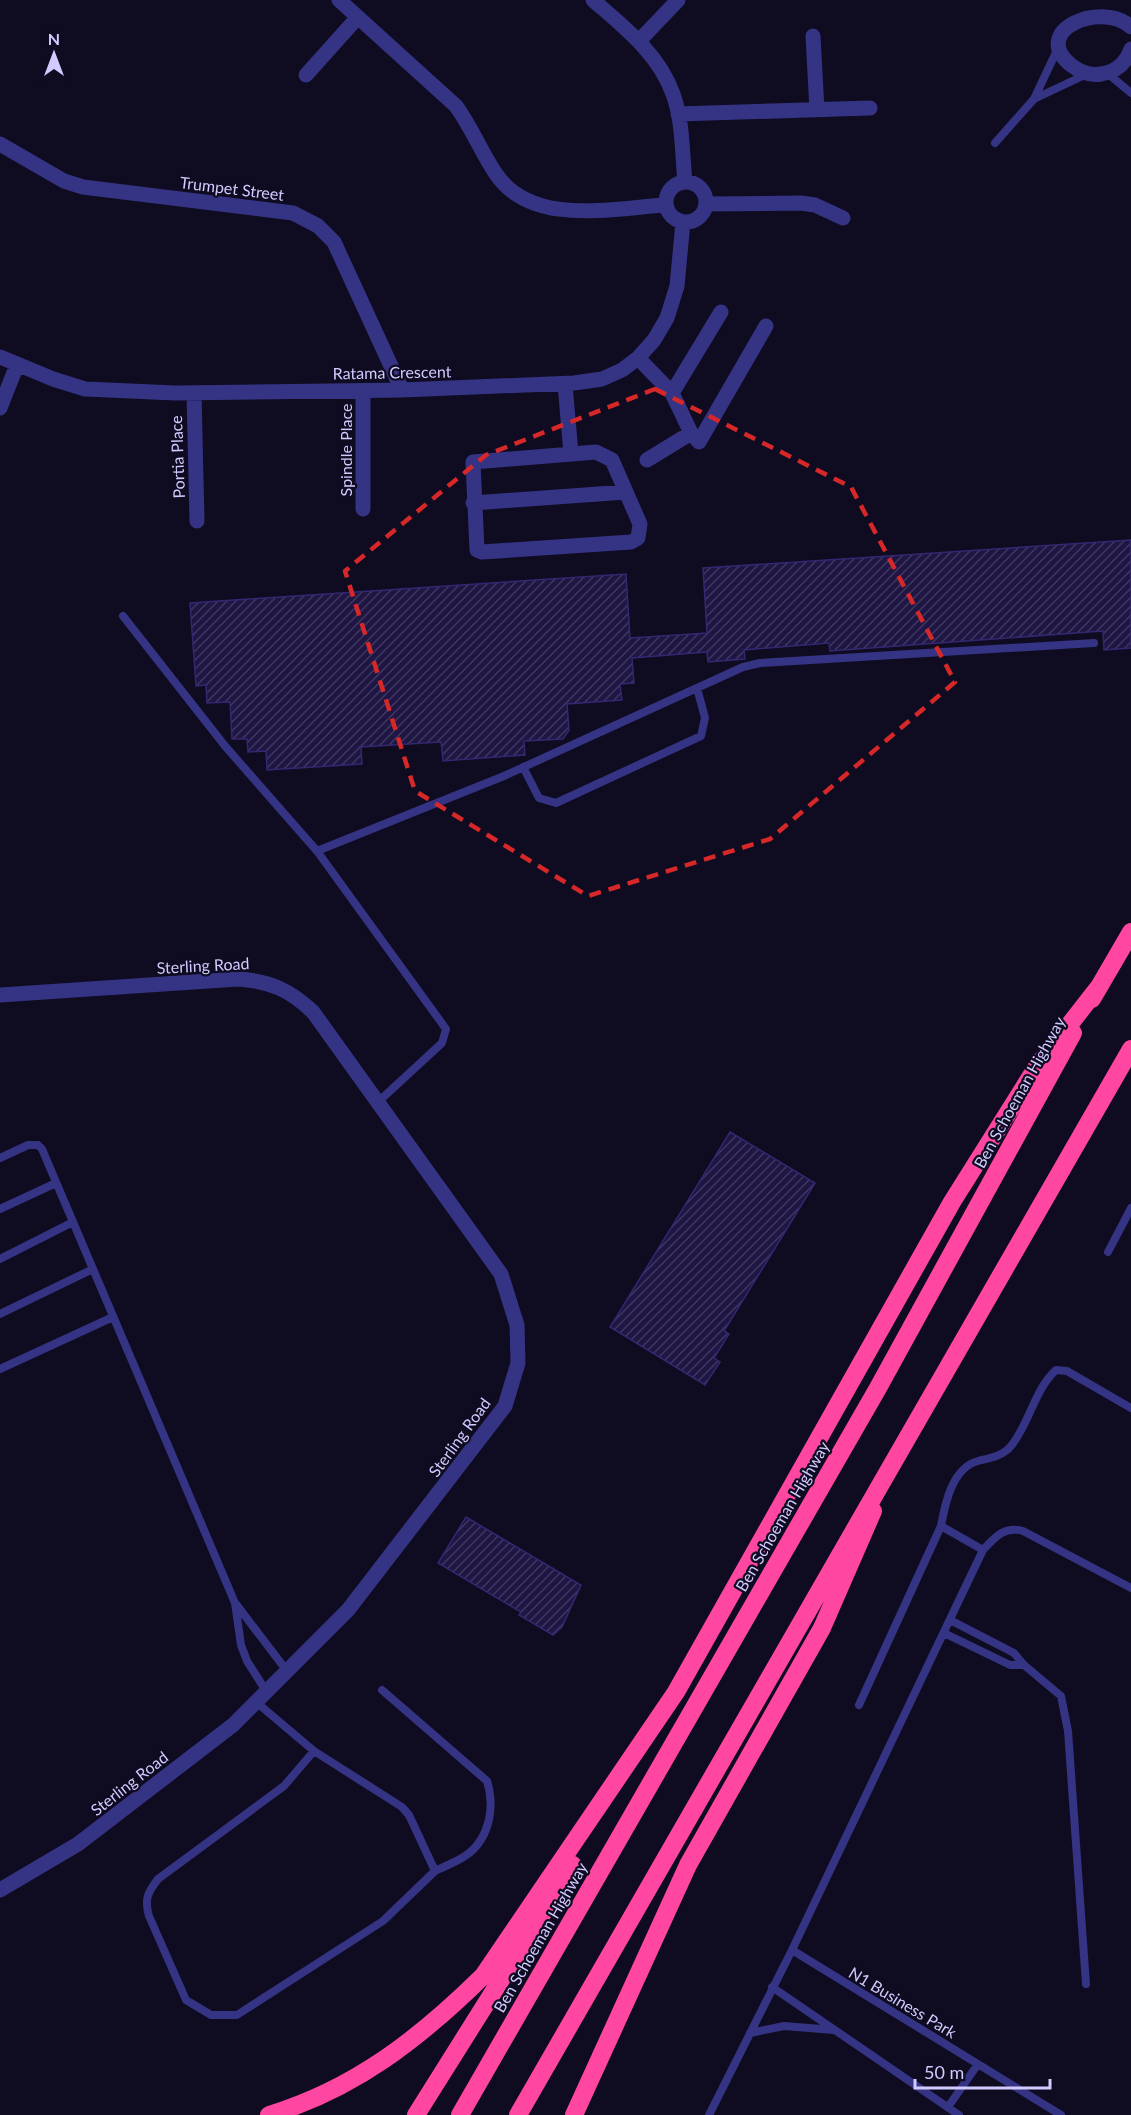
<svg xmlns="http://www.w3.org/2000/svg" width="1131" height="2115" viewBox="0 0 1131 2115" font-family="Lato,sans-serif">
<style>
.building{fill:url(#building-hatch);stroke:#342771;stroke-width:1.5}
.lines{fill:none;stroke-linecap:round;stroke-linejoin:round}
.lane{stroke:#353383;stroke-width:8}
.street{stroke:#353383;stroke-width:15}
.highway{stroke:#ff46a1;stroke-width:18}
.marked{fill:none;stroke:#d62828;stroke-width:4.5;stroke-dasharray:12 8;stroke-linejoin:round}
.labels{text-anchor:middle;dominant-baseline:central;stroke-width:4.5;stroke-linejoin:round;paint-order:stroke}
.street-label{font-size:16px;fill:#d1cbff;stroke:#0f0b21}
</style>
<defs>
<pattern id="building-hatch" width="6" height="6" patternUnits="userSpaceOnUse" patternTransform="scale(1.5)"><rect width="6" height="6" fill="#1f1643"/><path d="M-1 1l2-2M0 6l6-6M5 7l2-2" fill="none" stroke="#3e375f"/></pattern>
</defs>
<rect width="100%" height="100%" fill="#0f0b21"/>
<path class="building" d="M1131,540V648L1104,650L1103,631L830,651L829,643L744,650L745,659L708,662L707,652L632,658L634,683L620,684L622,700L567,704L569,730L563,739L524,741L525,755L443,761L441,742L361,747L362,764L267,770L266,751L248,752L247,739H232L230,702L207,703L206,685L196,686L190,603L626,574L630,638L707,633L703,568Z
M730,1132L815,1183L724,1331L729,1334L714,1358L720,1362L705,1385L610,1327Z
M466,1517L581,1585L562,1627L553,1635L519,1615L521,1612L438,1563Z"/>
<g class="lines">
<path class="lane" d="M1107,73L1131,93
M1034,99L1087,74
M995,143L1034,99L1058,48
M123,616L225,746L317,851
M523,767L539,798L556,803L701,736L705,718L697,688
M378,1102L442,1043L446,1029L317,851L504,776L743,667L760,663L1094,643
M0,1158L28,1145H38L42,1149L235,1603L241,1645L247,1661L266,1691
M0,1209L56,1183
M1108,1252L1131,1208
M0,1259L73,1222
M0,1314L93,1269
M0,1369L113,1317
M941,1526L983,1550
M236,1604L287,1671
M950,1620L1014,1653L1024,1665L1061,1696L1068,1731L1086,1984
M944,1633L1010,1665H1024
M382,1690L487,1781C495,1806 490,1837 468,1854C459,1861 445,1866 435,1871
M256,1702L314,1751L402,1807L409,1815L435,1871L383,1921L237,2015H211L186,2000L149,1916C144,1899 148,1892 158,1879L284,1786L314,1751
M859,1705L941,1526C945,1504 952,1468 978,1461C990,1458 1003,1456 1011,1446C1030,1423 1034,1390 1056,1370L1067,1371L1131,1408
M792,1950L1061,2115
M772,1987L959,2115
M750,2033L784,2026L834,2030
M948,2107L978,2064
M709,2115L792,1950L983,1550C995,1537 1004,1526 1023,1531L1131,1588"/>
<path class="street" d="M339,0L456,106C472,128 481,152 496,174C532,227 612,208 666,205
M593,0C624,27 659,54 673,94C683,121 682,153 685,182
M1131,27C1101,0 1029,31 1071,65C1080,72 1090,76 1101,74C1116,72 1126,63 1131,49
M813,36L817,110
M639,41L678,0
M306,75L358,17
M678,114L870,108
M0,144L64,181L83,187L293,213L318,226L334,242L402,390
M666 202a20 20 0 1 1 40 0a20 20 0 1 1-40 0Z
M706,204L801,203L815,205L843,218
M0,357L53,379L85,389L175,393L402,390L574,383L602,379L622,370L638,358L654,340L667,318L677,286L683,222
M638,358L672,393L691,433L699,442L766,326
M565,384L571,454
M363,391V509
M194,393L197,521
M672,393L721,312
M0,408L17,365
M596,452L612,460L640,524L638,538L631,542L482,552L477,550L473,462Z
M647,460L691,433
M473,503L626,492
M0,995L238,979C270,981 290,990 313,1012L501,1274L517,1325L518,1363L505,1406L348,1610L233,1725L78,1844L0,1890"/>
<path class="highway" d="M1092,999L1131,932
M269,2115C355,2089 420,2038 483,1976L676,1692L952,1202L1038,1065L1098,988
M416,2115L573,1865
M460,2115L878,1388L1073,1033
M518,2115L1131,1049
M574,2115L688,1865L822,1628L873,1511"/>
</g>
<path class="marked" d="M655,389L851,487L955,682L770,839L588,896L415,791L345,571L486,455Z"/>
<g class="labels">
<g class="street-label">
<text transform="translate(232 188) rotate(7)">Trumpet Street</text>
<text transform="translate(392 372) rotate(-1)">Ratama Crescent</text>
<text transform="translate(345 450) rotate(-90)">Spindle Place</text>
<text transform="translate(177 457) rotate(-92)">Portia Place</text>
<text transform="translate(203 965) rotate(-3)">Sterling Road</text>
<text transform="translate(1019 1092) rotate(-61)">Ben Schoeman Highway</text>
<text transform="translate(459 1437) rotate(-54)">Sterling Road</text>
<text transform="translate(782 1516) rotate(-60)">Ben Schoeman Highway</text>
<text transform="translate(129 1783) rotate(-38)">Sterling Road</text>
<text transform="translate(540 1937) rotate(-60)">Ben Schoeman Highway</text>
<text transform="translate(903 2002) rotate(31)">N1 Business Park</text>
</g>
</g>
<g transform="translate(54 54)" stroke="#0f0b21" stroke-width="4.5" paint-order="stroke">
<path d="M0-4.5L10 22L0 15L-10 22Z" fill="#d1cbff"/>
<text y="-9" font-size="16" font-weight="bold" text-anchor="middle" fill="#d1cbff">N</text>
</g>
<path d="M915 2079v9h135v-9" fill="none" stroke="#d1cbff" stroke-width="3"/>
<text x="924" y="2079" font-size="18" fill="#d1cbff" stroke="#0f0b21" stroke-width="4.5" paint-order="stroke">50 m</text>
</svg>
